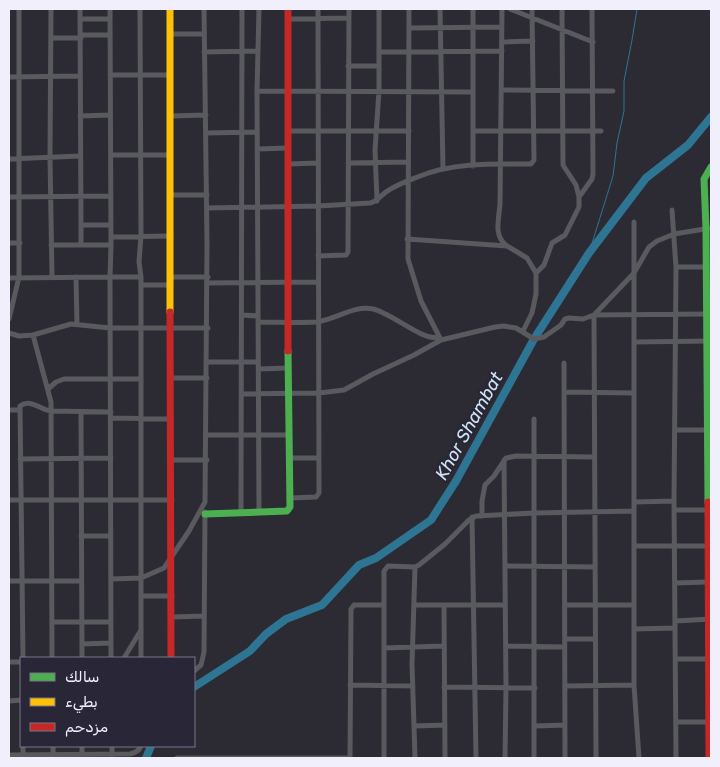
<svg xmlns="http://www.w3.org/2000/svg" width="720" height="767" viewBox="0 0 720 767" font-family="Rubik,Cairo,sans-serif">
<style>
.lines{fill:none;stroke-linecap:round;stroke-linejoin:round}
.stream{stroke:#2e7593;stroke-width:1}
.river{stroke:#2e7593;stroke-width:8}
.street{stroke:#585a5e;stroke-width:5}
.fast{stroke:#4caf50;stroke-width:7}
.slow{stroke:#ffc107;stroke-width:7}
.jam{stroke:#c62828;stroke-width:7}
.labels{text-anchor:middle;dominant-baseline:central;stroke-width:4.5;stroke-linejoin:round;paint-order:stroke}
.water-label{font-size:18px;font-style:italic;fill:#cee5f0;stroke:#292637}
</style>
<rect width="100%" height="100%" fill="#2c2a33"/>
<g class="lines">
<path class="stream" d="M589,253L613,176L617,143L624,111V81L632,40L637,9"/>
<path class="river" d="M194,687L250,651L266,634L286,619L322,605L359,565L376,558L431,520L456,481L534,339L589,253L646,178L688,145L711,117
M146,758L151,746"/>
<path class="street" d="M51,9L50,157L52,277
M80,9L81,225
M110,9L111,245
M259,9L257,91L259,511
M409,9L408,259L421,301L441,340
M440,9L443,169
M473,9V166
M502,9L500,204C499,219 493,236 507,246
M510,9L593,42
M80,19H110
M288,19L349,18
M409,28L502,27
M170,34H204
M81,35H110
M51,38H81
M502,42L533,41
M204,52L258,51
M379,52L502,51
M348,66H378
M110,75H170
M9,77L79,76
M502,90L613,91
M257,91L472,92
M80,116L110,115
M170,116L206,115
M288,131H409
M473,131H601
M206,133L257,132
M257,149L288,148
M111,155H170
M9,159L80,156
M348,163L408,162
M288,164L318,163
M170,195H207
M9,197L111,196
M579,197L592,179L593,174L592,9
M377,201L375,150L379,91V9
M207,208L318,206L370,203C379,201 381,194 389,190C398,184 410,180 420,176C455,162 495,164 531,164L534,160L532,9
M672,210L676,267L674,501L676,758
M634,222V685L639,758
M111,225H81V245H111L110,277H141L139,262L141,236L140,9
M111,237L171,236
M407,239L507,246L527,258L536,273V294L532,313L523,331
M9,243H20
M51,245H81
M318,256L346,255L348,252L349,9
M676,267H706
M536,273L544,265L552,243L565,235L579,207V197L576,185L563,165L562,9
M76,277L77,325
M171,277H208
M9,278L110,277L111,658
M207,283L318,282
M141,285H171
M242,315L258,316
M9,319L19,277V9
M258,322C277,322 297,323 316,322C335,320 353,305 373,309C392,313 423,342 439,337
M9,333L19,336L33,335L71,324L110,328H208
M33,335L51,402L52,658
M634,342L711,341
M207,362H258
M564,363L565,758
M258,369L288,368
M171,378H207
M48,389L56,382L64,379H141
M564,392L634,393
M242,394L319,393L344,390L373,374L414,355L441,340L495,327L504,326L516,328L534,339L544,337L561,325L565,319L569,318L583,319L594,315L634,273L649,247L657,241L674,234L711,228
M9,410H19
M81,412L82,658
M111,418L171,419
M675,430H708
M207,435H288
M289,458H319
M20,459L111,458
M172,460H207
M504,460L506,688L505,758
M290,498L316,497L319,493L318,9
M9,500H172
M634,502L674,501
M674,510H708
M241,512L242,9
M482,516V501L485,485L494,476L506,458L516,456L594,457
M472,517L476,758
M81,536H111
M634,546H711
M505,566L595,567
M415,567L412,664L415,758
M111,579L141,578L164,568L189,531L205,502L207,244L204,9
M9,581H81
M675,583L707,582
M141,596H172
M414,605H505
M444,605L445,758
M565,605H634
M172,617L204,616
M675,621L711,619
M52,622H111
M634,629L675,628
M565,639H595
M82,644L111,643
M506,646L565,647
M384,648L444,646
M23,658L20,406C31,398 40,410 51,411L111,412
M124,658L141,630
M141,658V277
M676,659H711
M9,662H21
M194,671L201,665L204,652L205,512
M350,685L413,686
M566,686L634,685
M444,687L535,688
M9,701L21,700
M676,722H709
M414,726L445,725
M535,726L565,725
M23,746V758
M53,746V758
M112,746V758
M9,755L130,754C136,753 139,751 141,746
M82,758V746
M177,758H350
M350,758L351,609L354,605H384
M384,758V571L388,566L415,567L419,565L445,544L469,520L476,516L535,513L634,511
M534,758V419
M596,758L594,315L706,314"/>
<path class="fast" d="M708,502L706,229L704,179L711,167
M205,514L287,511L290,507L288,351"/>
<path class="slow" d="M170,9V312"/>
<path class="jam" d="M288,9V351
M170,312L171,658
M708,502L709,758"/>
</g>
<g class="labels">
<g class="water-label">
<text transform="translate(469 426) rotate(-61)">Khor Shambat</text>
</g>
</g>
<rect width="720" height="767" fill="none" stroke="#f1effb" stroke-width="20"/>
<rect x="20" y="657" width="175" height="90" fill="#292637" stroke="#797685"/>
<rect x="30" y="673" width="25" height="8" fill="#4caf50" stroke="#797685"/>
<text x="65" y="682" font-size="15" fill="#f1effb">سالك</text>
<rect x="30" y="698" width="25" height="8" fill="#ffc107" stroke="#797685"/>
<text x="65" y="707" font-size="15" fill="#f1effb">بطيء</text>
<rect x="30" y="723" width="25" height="8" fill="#c62828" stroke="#797685"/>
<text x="65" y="732" font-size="15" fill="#f1effb">مزدحم</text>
</svg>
